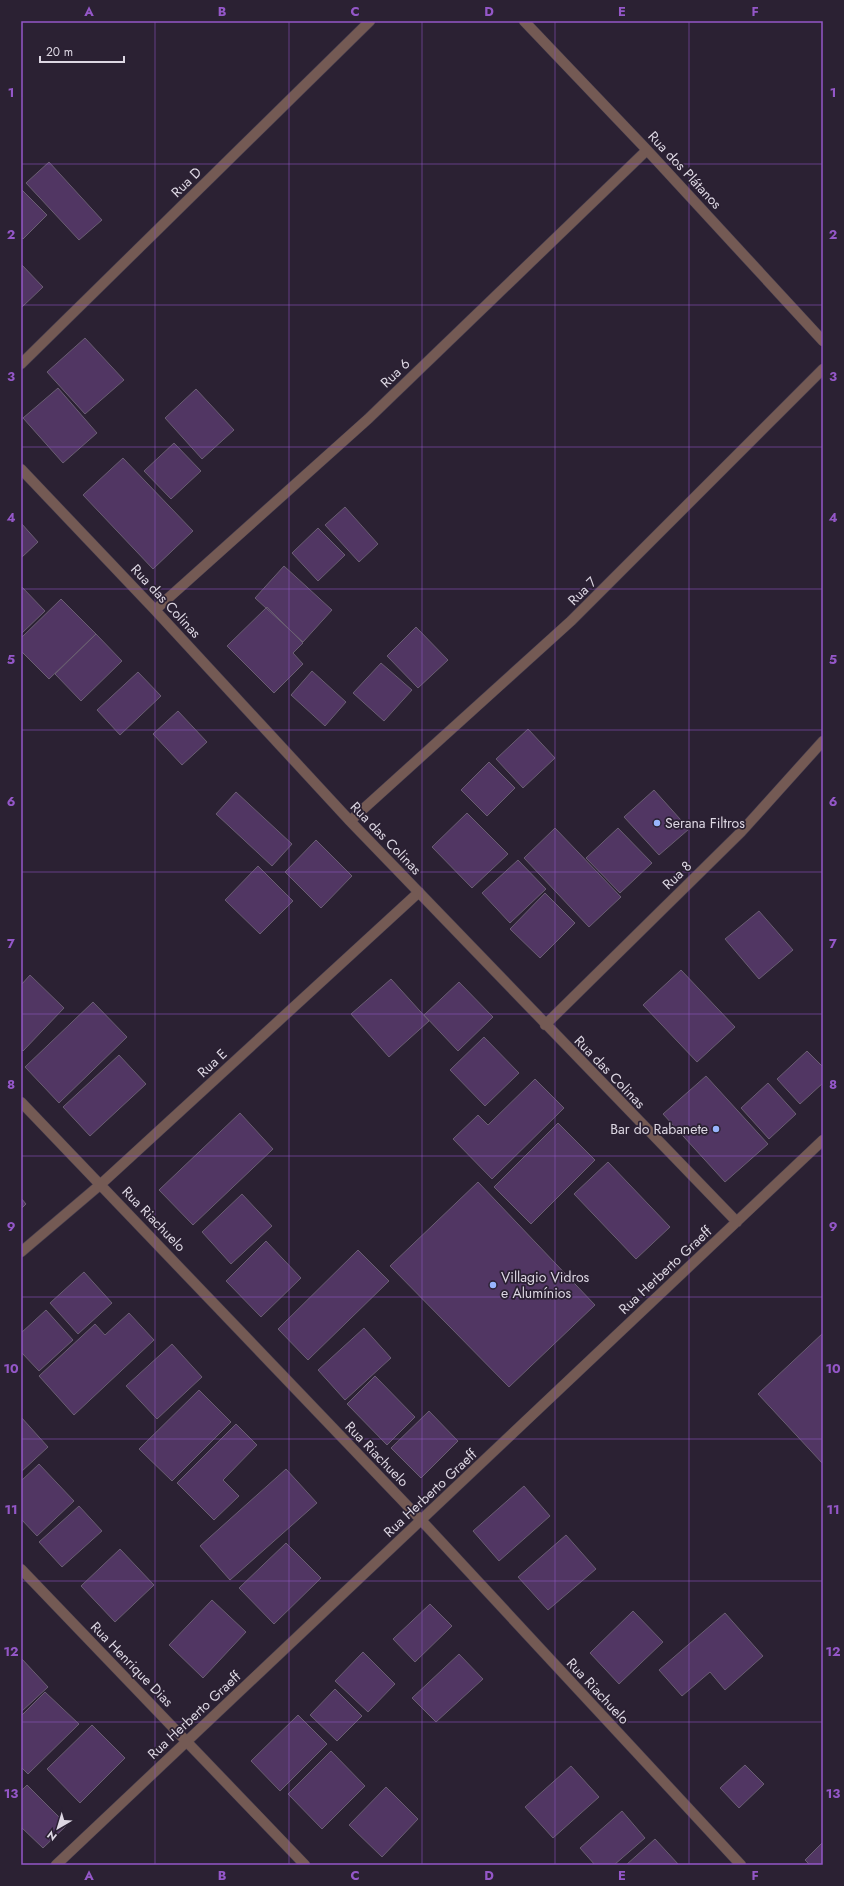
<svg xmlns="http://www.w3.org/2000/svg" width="844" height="1886" viewBox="0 0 844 1886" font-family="Jost,sans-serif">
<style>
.building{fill:#513663;stroke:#6a5e72}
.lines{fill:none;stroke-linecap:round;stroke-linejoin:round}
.minor-casing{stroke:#473e4f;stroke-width:11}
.minor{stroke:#745a54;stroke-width:10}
.grid{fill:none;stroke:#9457c8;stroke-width:1;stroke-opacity:0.55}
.poi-dot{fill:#98b5fd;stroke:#2b2133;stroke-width:1.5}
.labels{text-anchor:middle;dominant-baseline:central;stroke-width:3.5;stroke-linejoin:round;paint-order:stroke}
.street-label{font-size:14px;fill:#ddd7e3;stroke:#2b2133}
.poi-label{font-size:14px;fill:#ddd7e3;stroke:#2b2133;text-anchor:start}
.neatline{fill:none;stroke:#9457c8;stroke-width:1.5}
.grid-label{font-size:13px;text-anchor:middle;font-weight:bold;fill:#9457c8}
</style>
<rect width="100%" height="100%" fill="#2b2133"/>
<path class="building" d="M49,162L102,220L79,240L26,183Z
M21,189L47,215L23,239L21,237Z
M21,264L43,287L21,308Z
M85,338L124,380L85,414L47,372Z
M58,388L97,433L63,463L23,418Z
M196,389L234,430L202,459L165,418Z
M174,443L201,471L171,499L144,471Z
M123,458L193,531L153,569L83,495Z
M345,507L378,544L359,562L325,525Z
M21,523L38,542L21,558Z
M318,528L345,555L318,581L292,553Z
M284,566L332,610L303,642L255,598Z
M21,586L45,611L21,634Z
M61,599L96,634L49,679L21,651V638Z
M267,607L303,643L293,653L303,664L274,693L227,646Z
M416,627L448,660L418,688L387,656Z
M96,634L122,661L81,701L55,674Z
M381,663L412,690L384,721L353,693Z
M312,671L346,702L325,726L291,695Z
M138,672L161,696L120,735L97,710Z
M178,711L207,742L182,765L153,734Z
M528,729L555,758L523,788L496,759Z
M489,762L515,788L487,816L461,790Z
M654,790L689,829L659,855L624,817Z
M236,792L292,844L272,866L216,814Z
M467,813L508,854L472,888L432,847Z
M555,828L621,897L589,927L524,858Z
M618,828L652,863L620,893L586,858Z
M316,840L352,876L321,908L285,872Z
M518,860L546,889L510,923L482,893Z
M258,866L293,901L260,934L225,900Z
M545,893L575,923L540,958L510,929Z
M759,911L793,950L759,979L725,939Z
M681,970L735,1027L697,1062L643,1005Z
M30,975L64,1008L23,1051L21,1049V985Z
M391,979L429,1021L389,1057L351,1014Z
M459,982L493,1017L458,1051L424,1015Z
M93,1002L127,1037L59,1103L25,1067Z
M484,1037L519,1073L485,1106L450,1070Z
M807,1051L823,1067V1083L800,1104L777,1079Z
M119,1055L146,1084L90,1136L63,1107Z
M706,1076L768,1144L725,1182L663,1114Z
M535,1079L564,1108L492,1179L453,1139L478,1115L488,1125Z
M768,1083L796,1114L769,1139L741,1108Z
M240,1113L273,1149L193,1225L159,1190Z
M558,1123L595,1160L531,1224L494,1187Z
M608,1162L670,1227L636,1259L574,1194Z
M478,1182L595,1305L509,1387L390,1266Z
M242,1194L272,1226L231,1264L202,1232Z
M21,1198L26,1204L21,1209Z
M266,1241L301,1278L261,1317L226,1281Z
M358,1250L389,1281L308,1360L278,1329Z
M84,1272L112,1303L78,1334L50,1303Z
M46,1310L73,1340L39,1371L21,1352V1333Z
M129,1313L154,1340L74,1415L39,1376L95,1324L105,1335Z
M364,1328L391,1358L345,1400L318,1370Z
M823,1333V1464L758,1394Z
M172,1344L202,1377L157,1419L126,1386Z
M375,1376L415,1417L387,1445L347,1404Z
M199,1390L231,1422L172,1481L139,1449Z
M429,1411L458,1441L421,1478L391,1448Z
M21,1417L48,1447L21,1472Z
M236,1424L257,1445L223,1480L239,1496L214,1520L177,1483Z
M39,1464L74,1501L37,1536L21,1519V1481Z
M286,1469L317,1503L230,1580L200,1546Z
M524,1486L550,1516L499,1561L473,1531Z
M79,1506L102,1531L62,1567L39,1542Z
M566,1535L596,1569L548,1610L518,1577Z
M286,1543L321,1578L274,1624L239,1588Z
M120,1549L154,1585L115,1622L81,1586Z
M212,1600L246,1632L203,1678L169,1645Z
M430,1604L452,1626L415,1662L393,1639Z
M633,1611L663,1642L619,1684L590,1653Z
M725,1613L763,1656L725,1690L710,1672L682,1696L659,1670Z
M363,1652L395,1684L368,1712L335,1681Z
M459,1654L483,1679L436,1722L412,1698Z
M21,1658L48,1687L21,1712Z
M335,1689L362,1716L337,1741L310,1715Z
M45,1692L79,1724L28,1774L21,1767V1716Z
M298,1715L327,1744L280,1791L251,1761Z
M92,1725L125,1758L80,1803L47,1769Z
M331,1751L365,1786L322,1829L288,1794Z
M745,1765L764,1784L739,1808L720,1788Z
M571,1766L599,1797L553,1838L525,1807Z
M27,1785L67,1825L43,1848L21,1827V1791Z
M386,1787L418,1819L382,1857L349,1825Z
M622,1811L645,1838L614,1865H595L580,1848Z
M655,1839L679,1865H626Z
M823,1842V1865H810L805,1860Z"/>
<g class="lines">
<g class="minor-casing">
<path id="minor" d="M524,21L647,150L823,341
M21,364L370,21
M21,469L155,610L350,821L737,1222
M155,610L368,419L647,150
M350,821L571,621L823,369
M545,1025L741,832L823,741
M21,1102L421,1520L741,1865
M21,1252L101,1184L419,892
M21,1569L305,1865
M56,1865L823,1140"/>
</g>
<use href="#minor" class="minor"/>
</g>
<path class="grid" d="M155,21V1865M289,21V1865M422,21V1865M555,21V1865M689,21V1865M21,164H823M21,305H823M21,447H823M21,589H823M21,730H823M21,872H823M21,1014H823M21,1156H823M21,1297H823M21,1439H823M21,1581H823M21,1722H823"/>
<g class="poi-dot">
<circle cx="657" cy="823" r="4"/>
<circle cx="716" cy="1129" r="4"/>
<circle cx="493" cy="1285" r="4"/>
</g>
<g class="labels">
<g class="street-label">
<text transform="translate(685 170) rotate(47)">Rua dos Plátanos</text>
<text transform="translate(186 182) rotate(-45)">Rua D</text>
<text transform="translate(395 373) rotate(-44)">Rua 6</text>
<text transform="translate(582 591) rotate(-45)">Rua 7</text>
<text transform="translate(166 601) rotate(47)">Rua das Colinas</text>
<text transform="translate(386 838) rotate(46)">Rua das Colinas</text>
<text transform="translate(677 875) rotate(-44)">Rua 8</text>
<text transform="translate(212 1063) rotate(-43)">Rua E</text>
<text transform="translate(610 1072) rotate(46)">Rua das Colinas</text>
<text transform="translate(154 1219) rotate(46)">Rua Riachuelo</text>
<text transform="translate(665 1270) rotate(-43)">Rua Herberto Graeff</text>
<text transform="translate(377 1454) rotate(46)">Rua Riachuelo</text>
<text transform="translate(430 1493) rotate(-43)">Rua Herberto Graeff</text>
<text transform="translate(132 1664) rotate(46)">Rua Henrique Dias</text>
<text transform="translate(598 1691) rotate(47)">Rua Riachuelo</text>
<text transform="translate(194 1715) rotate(-43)">Rua Herberto Graeff</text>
</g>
<g class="poi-label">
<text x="665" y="823">Serana Filtros</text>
<text x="708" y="1129" text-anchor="end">Bar do Rabanete</text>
<text x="501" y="1277">Villagio Vidros<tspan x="501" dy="16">e Alumínios</tspan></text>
</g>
</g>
<rect width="844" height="1886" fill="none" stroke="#2b2133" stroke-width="44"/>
<g transform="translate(58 1828) rotate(218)" stroke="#2b2133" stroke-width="3" paint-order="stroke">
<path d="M0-3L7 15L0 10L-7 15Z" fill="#ddd7e3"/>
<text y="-6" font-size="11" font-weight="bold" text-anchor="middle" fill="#ddd7e3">N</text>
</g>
<path d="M40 56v6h84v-6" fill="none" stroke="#ddd7e3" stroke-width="2"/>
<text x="46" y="56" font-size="12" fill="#ddd7e3" stroke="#2b2133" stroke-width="3" paint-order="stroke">20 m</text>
<rect x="22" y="22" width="800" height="1842" class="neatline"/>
<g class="grid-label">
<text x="89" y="16">A</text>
<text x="222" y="16">B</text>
<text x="355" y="16">C</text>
<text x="489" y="16">D</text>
<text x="622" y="16">E</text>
<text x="755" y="16">F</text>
<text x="11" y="97">1</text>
<text x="833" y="97">1</text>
<text x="11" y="239">2</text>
<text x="833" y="239">2</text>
<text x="11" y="381">3</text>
<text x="833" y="381">3</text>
<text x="11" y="522">4</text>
<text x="833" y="522">4</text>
<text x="11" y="664">5</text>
<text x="833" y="664">5</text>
<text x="11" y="806">6</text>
<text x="833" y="806">6</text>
<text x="11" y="948">7</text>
<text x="833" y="948">7</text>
<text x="11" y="1089">8</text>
<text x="833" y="1089">8</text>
<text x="11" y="1231">9</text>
<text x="833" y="1231">9</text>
<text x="11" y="1373">10</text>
<text x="833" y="1373">10</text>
<text x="11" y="1514">11</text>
<text x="833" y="1514">11</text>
<text x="11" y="1656">12</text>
<text x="833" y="1656">12</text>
<text x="11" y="1798">13</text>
<text x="833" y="1798">13</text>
<text x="89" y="1880">A</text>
<text x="222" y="1880">B</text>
<text x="355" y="1880">C</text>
<text x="489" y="1880">D</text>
<text x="622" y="1880">E</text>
<text x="755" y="1880">F</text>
</g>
</svg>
